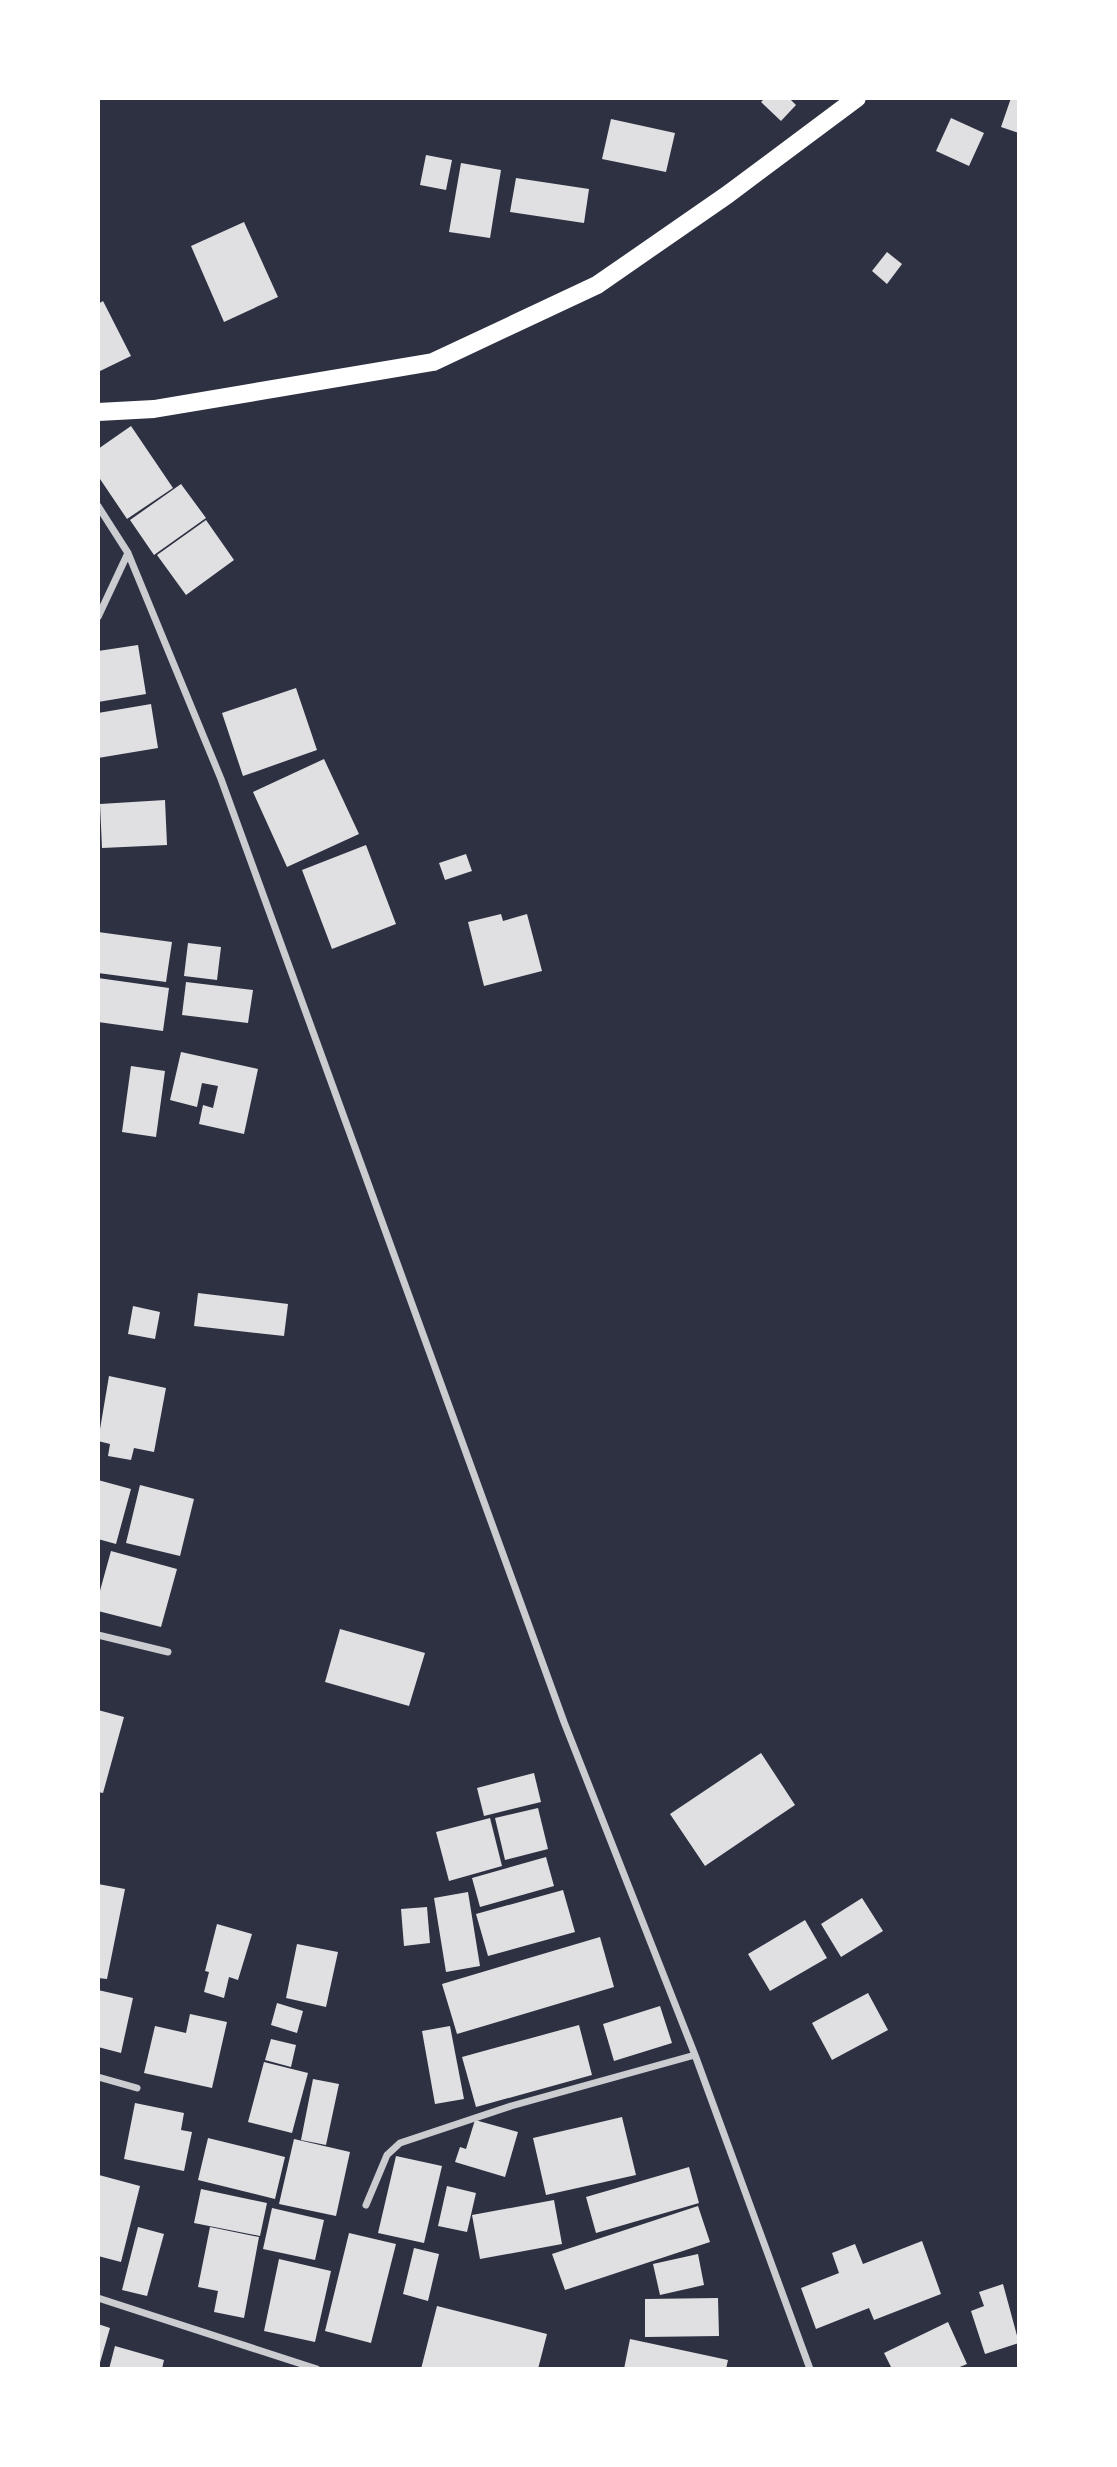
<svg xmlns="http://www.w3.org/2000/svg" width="1117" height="2467" viewBox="0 0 1117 2467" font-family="Lora,serif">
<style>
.building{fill:#e0e0e3}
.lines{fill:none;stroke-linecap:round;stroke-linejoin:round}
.minor{stroke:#caccd0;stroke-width:7}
.primary{stroke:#fff;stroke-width:18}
</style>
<rect width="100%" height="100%" fill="#2d3142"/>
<path class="building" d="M765,98H789L796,105L781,121L761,102Z
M1011,98H1019V133L1001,127Z
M951,118L984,133L969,166L936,151Z
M611,119L675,133L666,172L602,159Z
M426,155L452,160L446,190L420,185Z
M461,163L501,170L490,238L449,232Z
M516,178L589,189L584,223L510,212Z
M244,222L278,297L224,322L191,246Z
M887,252L902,264L887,284L872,271Z
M103,301L131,356L98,372V304Z
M131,426L173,488L127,519L98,476V449Z
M181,484L206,518L154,555L130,520Z
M206,520L234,560L186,595L157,555Z
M138,645L146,694L98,702V651Z
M296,688L317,750L243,776L222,713Z
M151,704L158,748L98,758V713Z
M324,759L359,834L287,867L253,792Z
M165,800L167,845L102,848L100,804Z
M366,845L396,924L332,949L302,870Z
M466,854L472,871L445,880L439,863Z
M501,914L503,921L527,914L542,971L484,986L468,922Z
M98,932L172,942L166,982L98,973Z
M188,943L221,947L217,980L184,976Z
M98,978L169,988L163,1031L98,1022Z
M186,982L253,990L248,1023L182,1015Z
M181,1052L258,1069L244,1134L199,1124L203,1105L213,1108L218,1086L202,1083L197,1107L170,1100Z
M131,1066L165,1071L156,1137L122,1132Z
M198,1293L288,1304L284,1336L194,1326Z
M133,1306L160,1312L155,1339L128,1334Z
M109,1376L166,1388L154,1452L134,1448L131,1460L108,1456L110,1444L98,1441Z
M98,1480L131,1489L116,1544L98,1539Z
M140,1485L194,1499L180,1556L126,1543Z
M111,1551L177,1569L161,1627L98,1611V1598Z
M340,1629L425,1653L409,1706L325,1682Z
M98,1710L124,1717L103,1793L98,1792Z
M761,1753L795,1805L705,1866L670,1814Z
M534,1773L541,1802L484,1816L477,1788Z
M538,1808L548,1849L505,1860L495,1818Z
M490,1818L502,1866L449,1881L436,1832Z
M546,1857L554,1886L480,1907L472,1878Z
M98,1884L125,1889L107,1979L98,1978Z
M563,1890L575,1932L488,1956L476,1914Z
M468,1892L480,1966L446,1972L434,1898Z
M862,1898L883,1931L841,1957L821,1924Z
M427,1907L430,1943L404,1946L401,1909Z
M805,1920L827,1958L770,1991L748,1954Z
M217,1924L252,1934L238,1980L229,1977L224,1998L204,1992L209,1972L205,1971Z
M600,1937L614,1987L457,2034L442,1984Z
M297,1944L338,1952L326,2007L286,1998Z
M98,1990L133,1998L121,2053L98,2047Z
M868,1993L888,2030L832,2060L812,2023Z
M277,2003L303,2011L297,2033L271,2025Z
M660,2006L672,2043L614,2061L603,2024Z
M190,2014L227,2022L212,2088L144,2073L155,2026L186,2033Z
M579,2025L592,2075L476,2107L462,2057Z
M450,2026L464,2099L435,2104L422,2031Z
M271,2039L296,2045L291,2067L265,2060Z
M264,2062L308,2073L292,2133L248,2122Z
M313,2079L339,2084L326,2145L301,2140Z
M135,2103L184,2113L181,2130L192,2132L184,2171L124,2159Z
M622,2117L636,2175L546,2195L533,2138Z
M475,2120L518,2132L505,2177L455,2162L460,2147L466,2149Z
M208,2138L285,2157L275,2199L198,2180Z
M294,2139L350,2152L336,2216L279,2204Z
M396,2156L442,2166L424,2243L378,2233Z
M689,2167L699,2203L596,2233L586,2197Z
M99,2175L140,2186L121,2262L98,2256Z
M447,2186L476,2193L467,2232L438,2226Z
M201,2189L267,2203L260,2236L194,2223Z
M554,2200L562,2244L480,2259L472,2215Z
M698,2206L710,2242L565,2290L552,2254Z
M272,2208L324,2220L315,2260L263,2249Z
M138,2227L164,2234L147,2296L122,2290Z
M210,2227L259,2237L244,2318L214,2312L218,2291L198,2287Z
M349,2233L396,2244L371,2343L325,2331Z
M922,2241L941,2294L874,2320L869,2308L816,2329L801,2288L839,2273L832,2253L855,2244L863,2264Z
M414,2248L439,2254L428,2301L403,2294Z
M698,2254L704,2285L660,2295L653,2264Z
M279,2259L331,2271L315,2342L264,2331Z
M1003,2284L1019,2343L985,2354L971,2311L984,2306L979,2292Z
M718,2298L719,2336L645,2337V2299Z
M437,2306L547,2334L538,2369H421Z
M948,2322L967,2364L955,2369H892L884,2353Z
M98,2324L110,2328L99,2366H98Z
M630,2339L728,2360L726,2369H624Z
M115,2346L164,2360L162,2369H109Z"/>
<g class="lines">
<path class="minor" d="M98,506L128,553L221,779L564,1722L695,2055L810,2369
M98,617L128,553
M98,1635L168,1652
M98,2077L137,2088
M366,2205L387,2155L400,2143L511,2106L695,2055
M98,2298L317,2369"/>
<path class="primary" d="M98,412L154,409L433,362L597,285L727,195L857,98"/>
</g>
<rect width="1117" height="2467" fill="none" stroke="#ffffff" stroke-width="200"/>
</svg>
